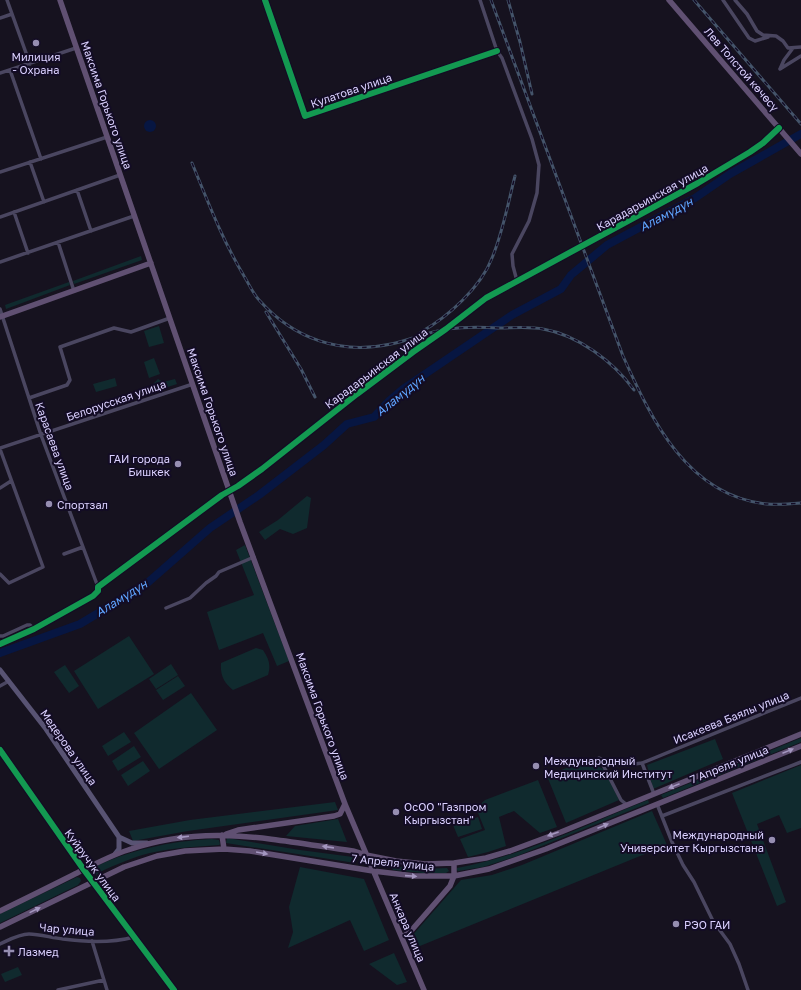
<svg xmlns="http://www.w3.org/2000/svg" width="801" height="990" viewBox="0 0 801 990" font-family="'Golos Text',sans-serif">
<style>
.green{fill:#102a2e}
.water{fill:#071642}
.lines{fill:none;stroke-linecap:round;stroke-linejoin:round}
.river{stroke:#071642;stroke-width:8}
.minor{stroke:#4a4660;stroke-width:3.5}
.tertiary{stroke:#4a4660;stroke-width:4.5}
.secondary{stroke:#585373;stroke-width:5}
.primary{stroke:#605072;stroke-width:5.5}
.rail-casing{stroke:#44546a;stroke-width:3}
.rail{stroke:#130c25;stroke-width:1.5;stroke-dasharray:4.5;stroke-linecap:butt}
.cycleway-casing{stroke:#130c25;stroke-width:8}
.cycleway{stroke:#139951;stroke-width:6}
.oneway{fill:#a497c0}
.poi-dot{fill:#968eb1;stroke:#130c25;stroke-width:1.5}
.labels{text-anchor:middle;dominant-baseline:central;stroke-width:4;stroke-linejoin:round;paint-order:stroke}
.poi-label{font-size:11px;fill:#dbd1ff;stroke:#130c25;text-anchor:start}
.street-label{font-size:11px;fill:#dbd1ff;stroke:#130c25}
.water-label{font-size:12px;font-style:italic;fill:#5fa4ff;stroke:#130c25}
</style>
<rect width="100%" height="100%" fill="#16121f"/>
<path class="green" d="M141,256L142,260L74,284L73,281Z
M69,282L70,285L6,309L5,305Z
M159,326L164,343L149,347L144,331Z
M154,358L160,374L149,378L144,362Z
M115,378L117,386L96,392L93,384Z
M158,379L163,382L175,379L177,384L152,392L151,386Z
M307,496L311,498L307,528L293,534L280,529L265,540L259,532L278,520Z
M245,545L289,661L277,666L263,633L219,650L207,612L254,595L236,550Z
M129,636L154,674L98,709L74,671Z
M256,648L263,650C269,659 271,665 268,675L233,690C224,683 220,675 221,663Z
M171,664L178,675L156,689L149,679Z
M65,665L79,686L69,693L54,672Z
M178,676L185,686L163,700L156,690Z
M191,693L217,730L159,769L134,733Z
M124,732L131,742L108,756L102,746Z
M801,738V742L663,798L661,795Z
M715,739L723,759L653,789L647,765Z
M134,746L141,757L118,771L112,761Z
M143,761L150,771L128,786L121,775Z
M583,761L604,769L619,800L566,823L547,776Z
M801,765V828L787,833L779,815L757,824L786,902L777,906L732,793Z
M538,780L557,827L540,833L514,811L499,817L506,846L488,852L468,857L460,839L485,830L476,808L485,800Z
M648,800L649,803L517,856L483,867L458,871L457,870V868C523,856 585,825 648,800Z
M335,802L338,810L188,831L133,841L129,831L190,820Z
M652,811L667,845L415,948L411,937L461,880L492,875L522,865Z
M478,817L482,829L458,837L453,825Z
M338,819L347,842L286,836L295,826Z
M227,838L300,850L353,857L355,859V863L226,843Z
M212,839L219,840L220,844L219,845C192,847 165,848 139,856C127,860 115,865 104,870C100,872 97,875 93,876L90,872L91,869C128,850 171,841 212,839Z
M394,866L420,869L447,868L449,871L446,873H422L393,870L392,868Z
M300,867L364,879L389,940L364,951L350,920L288,948L293,932L289,907Z
M77,877L80,878L81,881L78,885L0,923V914Z
M394,953L407,982L397,985L369,964Z
M18,967L22,975L5,982L1,974Z"/>
<path class="water" d="M144 126a6 6 0 1 1 12 0a6 6 0 1 1-12 0Z"/>
<g class="lines">
<path class="river" d="M0,653L80,624L145,585L210,528L259,495L324,445L347,424L374,417L389,401L403,389L512,315L561,289L571,275L607,245L695,198L730,174L801,134"/>
<path class="minor" d="M7,0L30,64
M265,0L305,116L497,51
M480,0L497,51L502,58L532,139L539,165L537,193L529,221L512,254L513,266L517,281
M723,0L749,38L755,41L768,37
M735,0L747,14L757,31L763,35L776,36L783,41L788,48L801,47
M0,18L12,14
M780,69L784,60L793,48
M780,69L801,56
M10,70L41,159
M0,73L76,48
M30,162L44,202
M0,172L107,137
M77,190L91,231
M14,212L28,253
M0,217L120,175
M58,242L74,291
M0,262L134,216
M0,309L41,435L98,587
M29,398L67,385L70,380L60,347L114,328L131,332L170,318
M0,448L193,384
M0,449L43,567L9,583L0,574
M0,488L11,481
M64,554L83,547
M166,608L190,598L206,583L216,576L219,572L254,557
M0,636H3L27,625H30L34,629
M0,686L9,681
M599,758C612,767 627,765 642,763L801,698
M600,759L621,800L627,805
M642,763L654,794
M657,804L672,842L683,865L694,882L713,921L730,944L739,964L748,990
M662,816L801,762
M92,941L107,990
M0,944C9,940 19,934 29,934C40,934 52,938 63,939C85,942 112,943 134,937
M58,990L104,980"/>
<path class="tertiary" d="M0,644L34,629L93,596L98,591V587L222,495L238,486L262,469L357,394L413,352L446,329L486,298L698,183L750,152L763,143L779,128
M0,750L84,870L174,990"/>
<path class="secondary" d="M0,670L46,729L119,837L132,843H147
M115,854L119,849V837"/>
<path class="primary" d="M60,0L240,522L345,804L424,990
M669,0L801,154
M0,317L151,263
M226,834L238,830L334,816L340,814L345,804
M222,835L224,849
M0,911C25,899 49,887 73,875C91,866 109,856 128,850C206,823 274,840 353,851L366,855L396,861L425,864L454,863L486,858L510,851L561,832L801,734
M0,927L124,867L157,856L185,851L224,849L250,851L373,871L415,876H454L489,869L546,849L801,746
M402,937L410,932L450,886L454,876V863"/>
<g class="rail-casing">
<path id="rail" d="M491,0L623,356C652,421 688,496 767,504C778,505 790,504 801,503
M508,0L520,42L532,94
M694,0L801,124
M192,163C208,202 222,239 244,276C249,284 253,294 260,301C294,339 341,355 391,344C410,340 427,332 447,329C464,327 481,327 498,328C512,328 529,326 543,329C578,335 614,362 634,390
M266,312L301,369L315,397
M421,332C448,317 481,287 492,258C503,232 508,203 515,176"/>
</g>
<use href="#rail" class="rail"/>
<g class="cycleway-casing">
<path id="cycleway" d="M265,0L305,116L497,51
M0,644L34,629L93,596L98,591V587L222,495L238,486L262,469L357,394L413,352L446,329L486,298L698,183L750,152L763,143L779,128
M0,750L84,870L174,990"/>
</g>
<use href="#cycleway" class="cycleway"/>
</g>
<defs><path id="oneway-solid" d="M-6-.8H1V-3.2L6.5 0L1 3.2V.8H-6Z"/></defs>
<g class="oneway">
<use href="#oneway-solid" transform="translate(788 751) rotate(-22)"/>
<use href="#oneway-solid" transform="translate(674 786) rotate(158)"/>
<use href="#oneway-solid" transform="translate(603 826) rotate(-22)"/>
<use href="#oneway-solid" transform="translate(553 834) rotate(160)"/>
<use href="#oneway-solid" transform="translate(183 837) rotate(173)"/>
<use href="#oneway-solid" transform="translate(328 847) rotate(-172)"/>
<use href="#oneway-solid" transform="translate(262 853) rotate(10)"/>
<use href="#oneway-solid" transform="translate(411 876) rotate(4)"/>
<use href="#oneway-solid" transform="translate(35 910) rotate(-26)"/>
</g>
<g class="poi-dot">
<circle cx="36" cy="43" r="4"/>
<circle cx="178" cy="464" r="4"/>
<circle cx="49" cy="504" r="4"/>
<circle cx="536" cy="766" r="4"/>
<circle cx="396" cy="812" r="4"/>
<circle cx="772" cy="840" r="4"/>
<circle cx="676" cy="924" r="4"/>
<path d="M7 945h4v4h4v4h-4v4h-4v-4h-4v-4h4z"/>
</g>
<g class="labels">
<g class="poi-label">
<text x="36" y="56" text-anchor="middle">Милиция<tspan x="36" dy="13">- Охрана</tspan></text>
<text x="170" y="458" text-anchor="end">ГАИ города<tspan x="170" dy="13">Бишкек</tspan></text>
<text x="57" y="504">Спортзал</text>
<text x="544" y="760">Международный<tspan x="544" dy="13">Медицинский Институт</tspan></text>
<text x="404" y="806">ОсОО "Газпром<tspan x="404" dy="13">Кыргызстан"</tspan></text>
<text x="764" y="834" text-anchor="end">Международный<tspan x="764" dy="13">Университет Кыргызстана</tspan></text>
<text x="684" y="924">РЭО ГАИ</text>
<text x="18" y="951">Лазмед</text>
</g>
<g class="street-label">
<text transform="translate(742 69) rotate(49)">Лев Толстой көчөсү</text>
<text transform="translate(351 90) rotate(-19)">Кулатова улица</text>
<text transform="translate(107 105) rotate(71)">Максима Горького улица</text>
<text transform="translate(652 197) rotate(-29)">Карадарьинская улица</text>
<text transform="translate(376 368) rotate(-37)">Карадарьинская улица</text>
<text transform="translate(116 400) rotate(-19)">Белорусская улица</text>
<text transform="translate(213 412) rotate(71)">Максима Горького улица</text>
<text transform="translate(55 446) rotate(70)">Карасаева улица</text>
<text transform="translate(323 716) rotate(70)">Максима Горького улица</text>
<text transform="translate(731 717) rotate(-22)">Исакеева Баялы улица</text>
<text transform="translate(69 747) rotate(55)">Медерова улица</text>
<text transform="translate(729 764) rotate(-22)">7 Апреля улица</text>
<text transform="translate(393 862) rotate(6)">7 Апреля улица</text>
<text transform="translate(93 865) rotate(54)">Куйручук улица</text>
<text transform="translate(408 927) rotate(67)">Анкара улица</text>
<text transform="translate(67 929) rotate(5)">Чар улица</text>
</g>
<g class="water-label">
<text transform="translate(666 214) rotate(-28)">Аламүдүн</text>
<text transform="translate(400 395) rotate(-39)">Аламүдүн</text>
<text transform="translate(121 598) rotate(-32)">Аламүдүн</text>
</g>
</g>
</svg>
